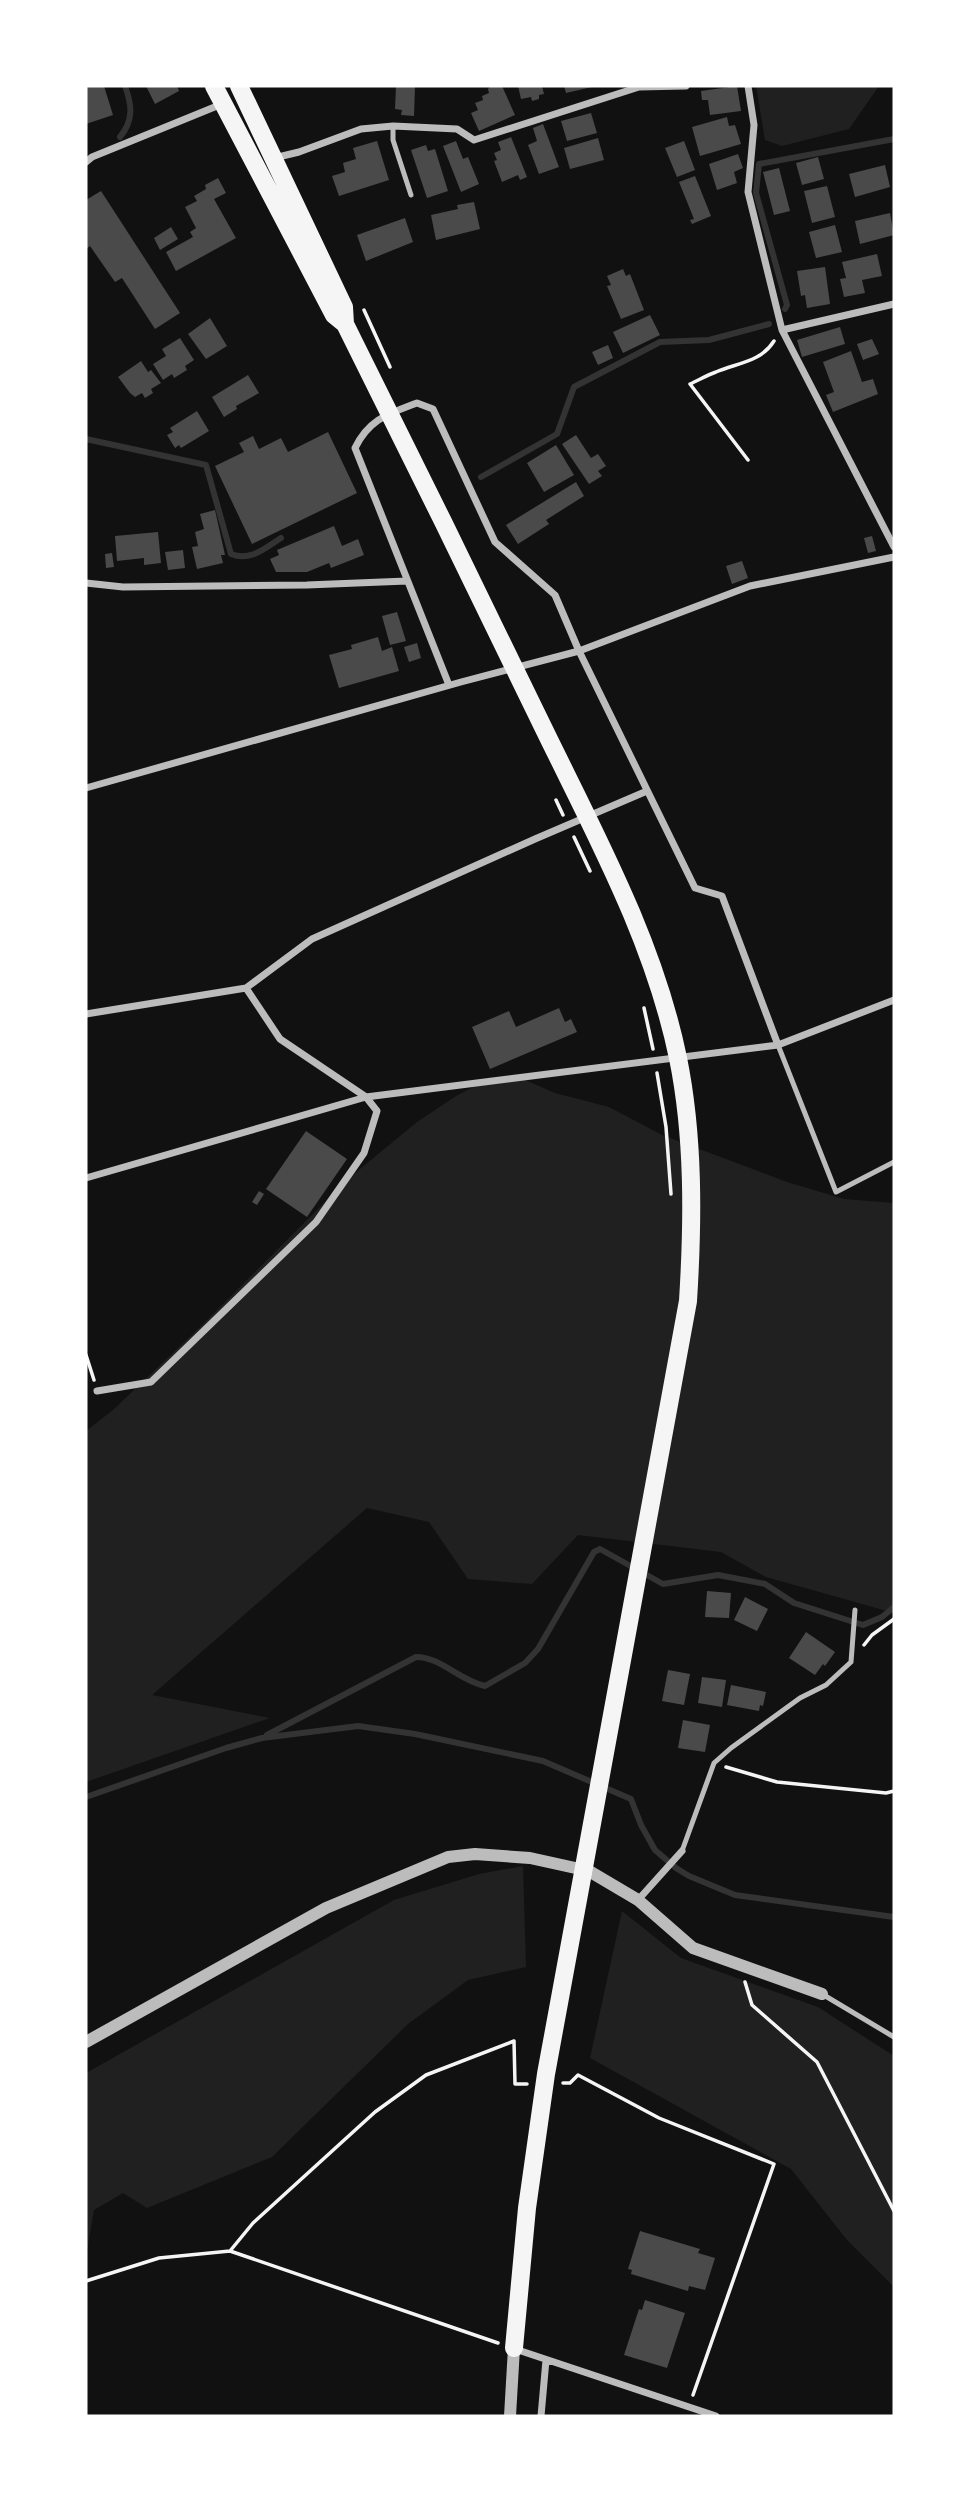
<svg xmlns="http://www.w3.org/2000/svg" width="980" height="2502" viewBox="0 0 980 2502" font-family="'Open Sans',sans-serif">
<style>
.green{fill:#202020}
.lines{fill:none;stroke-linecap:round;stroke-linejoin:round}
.stream{stroke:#333;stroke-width:6}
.building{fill:#4a4a4a}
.path{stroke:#f5f5f5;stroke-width:3.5}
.service{stroke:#bcbcbc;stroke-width:5}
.minor{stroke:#bcbcbc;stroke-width:7}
.tertiary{stroke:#bcbcbc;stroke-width:12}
.primary{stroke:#f5f5f5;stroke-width:18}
</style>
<rect width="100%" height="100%" fill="#111"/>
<path class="green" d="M756,86H879L849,129L782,146L765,140Z
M516,1076L555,1093L609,1107L662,1135L787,1182L844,1199L894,1203V1613L766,1577L721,1552L578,1535L532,1584L468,1579L429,1522L367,1508L152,1695L270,1718L86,1782V1431L113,1410L200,1327L349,1178L417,1122L456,1096L479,1084Z
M523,1866L526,1967L468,1980L408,2024L272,2157L147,2208L123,2193L94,2210L86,2257V2073L394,1900L479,1874Z
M622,1911L681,1958L818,2007L894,2056V2287L847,2240L791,2169L590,2058Z"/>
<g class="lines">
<path class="stream" d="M120,137C134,120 132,105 125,86
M785,309L787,305L756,193L759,164L894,139
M86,439L206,465L231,554C250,562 265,548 281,538
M481,477L557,434L574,387L660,342L709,340L769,324
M267,1735L416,1657C441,1657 460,1681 485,1686L525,1663L538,1649L594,1552L600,1549L663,1584L718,1575L765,1584L794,1603L863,1625L882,1617L894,1607
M86,1797L226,1748L262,1738L358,1726L415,1734L543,1761L631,1799L641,1825L655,1850L676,1868L689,1876L735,1895L894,1917"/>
</g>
<path class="building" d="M86,86H104L113,115L86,124Z
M146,86H177L179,91L155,104Z
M396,86H415L414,116L401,115L402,110L395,109Z
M490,86H502L515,115L479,131L471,113L478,110L475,103L483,100L482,96L489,93L488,89Z
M518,86H542L544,94L539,95V99L532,101L531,97L521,99Z
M564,86H592V87L566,93Z
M737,86L741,111L710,115L708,100H702L701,91Z
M591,113L597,133L567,141L561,121Z
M727,117L729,126L735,125L741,144L700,156L692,127Z
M543,124L559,167L539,174L528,145L537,141L533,128Z
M511,137L527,177L520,180L518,175L502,182L494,161L497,160L494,153L501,150L498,142Z
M598,138L604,160L570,169L564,148Z
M377,141L389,180L339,196L332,176L345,172L343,163L356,159L353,148Z
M456,141L463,159L468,157L479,184L461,192L443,146Z
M684,141L695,170L677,177L665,148Z
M426,145L428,151L435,149L448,191L427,198L411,150Z
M738,154L743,168L734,172L737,183L717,190L709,164Z
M818,157L824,179L802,185L796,163Z
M885,165L890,187L855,197L849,174Z
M779,168L790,211L774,215L763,172Z
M695,176L711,216L692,224L690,220L694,219L679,182Z
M218,178L226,193L214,199L236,238L176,271L166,252L193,237L190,232L196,228L185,207L197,201L194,196L206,189L205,185Z
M827,186L835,217L812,223L804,191Z
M101,191L180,313L155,329L122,278L115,282L90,246L86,249V200Z
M474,202L480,229L436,240L431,215L458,209L457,205Z
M890,213L894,235L860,244L855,221Z
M405,218L413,242L366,261L357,235Z
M835,225L842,252L816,258L809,232Z
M171,227L178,239L160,250L154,238Z
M877,254L882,276L862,280L865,293L844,297L840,279L846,278L842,262Z
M825,267L830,304L807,308L805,295L801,296L797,271Z
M623,269L626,276L630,274L644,310L621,319L607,286L611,285L607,276Z
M650,315L660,335L623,353L613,332Z
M210,318L227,346L206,359L188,334Z
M840,327L845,344L802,357L797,340Z
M180,338L194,360L185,366L187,370L174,378L172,374L163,380L153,364L166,356L162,349Z
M872,339L879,354L863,360L857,344Z
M608,345L613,358L598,365L592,352Z
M851,351L862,382L873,379L878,394L833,412L826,395L834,392L823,362Z
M141,361L148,372L151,370L161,383L151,389L153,393L145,398L142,393L135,397L130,393L118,377Z
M248,375L259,393L236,406L237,409L224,417L212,397Z
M197,411L209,431L181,448L179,445L175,448L167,435L173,432L170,428Z
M328,432L357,493L252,544L215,466L244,452L239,443L253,436L259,449L281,438L288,452Z
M576,435L591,458L598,454L606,466L598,471L602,476L589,484L562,444Z
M556,445L574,475L544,492L527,463Z
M576,482L584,496L546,520L549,524L518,544L506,525Z
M215,510L225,555H221L223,563L197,569L192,547L198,546L195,532L204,529L200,514Z
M334,526L342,546L358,539L364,555L331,568L329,563L307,572H276L270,559L279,555L277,550Z
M158,532L161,563L144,565V558L117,561L115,536Z
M872,536L876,551L868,553L864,538Z
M183,550L185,568L168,570L165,552Z
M112,553L114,567L106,568L105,554Z
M742,561L748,578L732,584L726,566Z
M397,612L406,641L390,645L382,616Z
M378,637L382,651L392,647L399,671L339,688L329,655L352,649L351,645Z
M417,643L421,658L409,662L404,647Z
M559,1008L565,1022L571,1019L577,1032L490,1069L472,1027L509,1011L516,1027Z
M306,1131L347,1159L307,1217L266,1189Z
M259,1191L264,1194L257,1205L252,1202Z
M707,1591L731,1593L729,1618L705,1617Z
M745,1597L768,1609L757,1631L734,1620Z
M806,1632L835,1652L825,1666L823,1664L815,1675L789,1658Z
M668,1670L690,1674L684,1705L662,1701Z
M702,1677L726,1680L722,1707L698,1703Z
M731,1685L766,1692L763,1706L760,1705L759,1711L727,1705Z
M683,1720L710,1725L705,1752L678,1748Z
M640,2231L700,2249L698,2253L715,2258L705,2290L689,2286L688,2291L631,2274L632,2270L628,2269Z
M645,2300L685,2313L667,2368L624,2355L639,2309L642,2310Z"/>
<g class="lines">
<path class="path" d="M364,310L390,367
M748,460L690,384C699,380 707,375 716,372C737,363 761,362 774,341
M556,800L563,815
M574,837L590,871
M644,1008L653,1049
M657,1073L666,1127L671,1194
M86,1355L94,1380
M864,1645L872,1635L894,1619
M726,1767L777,1782L886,1793L894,1791
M745,1982L752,2005L817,2062L894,2211
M563,2083H570L578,2075L659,2118L774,2164L693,2395
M230,2251L253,2223L375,2112L426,2075L514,2041L515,2084H527
M86,2281L159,2258L230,2251L498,2343"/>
<path class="service" d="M393,126V140L411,195
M778,1045L836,1192L894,1162
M682,1851L714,1763L731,1748L800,1698L826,1685L851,1662L855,1610
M822,1994L894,2037"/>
<path class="minor" d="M748,86L754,125L748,192L782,330L894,547
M274,158L299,152L361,129L393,126L457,129L474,140L639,87L686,86
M86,162L92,157L222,104
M782,330L894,304
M86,583L123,587L307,585L407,581
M449,685L355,448C369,419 388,414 417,403L433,409L495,542L555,595L579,651L695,888L722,896L778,1045
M86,788L461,682L579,651L750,586L894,557
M86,1014L246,988L312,939L535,839L647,791
M86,1178L366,1097L778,1045L894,1000
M97,1391L151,1382L316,1222L364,1153L377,1111L366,1097L280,1039L246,988
M638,1900L682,1851
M515,2349L716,2416
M541,2416L546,2360"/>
<path class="tertiary" d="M86,2042L326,1908L448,1857L475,1854L530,1858L589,1871L638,1900L693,1948L822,1994
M510,2416L514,2348"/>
<path class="primary" d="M214,86L334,315L345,324C412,458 478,592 543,727C595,834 654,941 678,1058C694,1137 693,1221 688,1301L546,2074L527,2208L514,2348
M239,86L344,307L345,324"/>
</g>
<rect width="980" height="2502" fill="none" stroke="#ffffff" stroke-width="175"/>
</svg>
